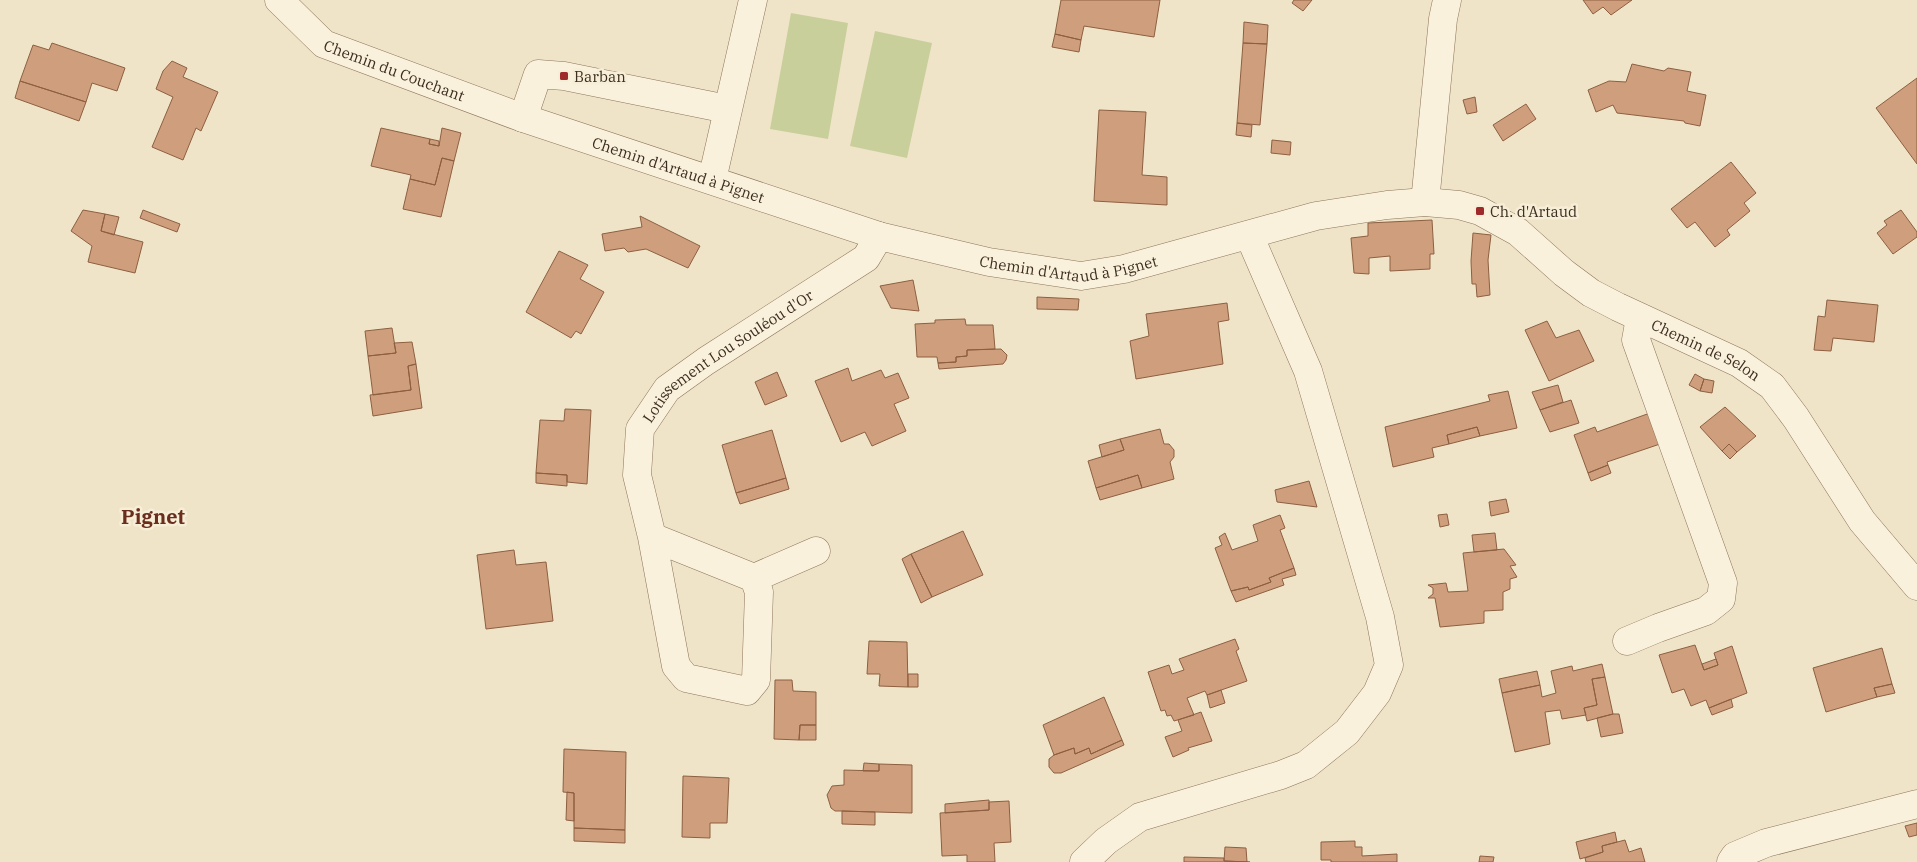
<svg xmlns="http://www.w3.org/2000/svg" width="1917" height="862" viewBox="0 0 1917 862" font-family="'IBM Plex Serif',serif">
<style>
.green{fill:#c9cf9b}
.building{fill:#cf9f7d;stroke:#8d5f41}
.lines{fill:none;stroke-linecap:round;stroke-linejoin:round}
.minor-casing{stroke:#8d765c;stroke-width:29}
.minor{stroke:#faf1dc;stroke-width:28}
.poi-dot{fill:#9e2a2b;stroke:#f7eed8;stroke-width:2}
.labels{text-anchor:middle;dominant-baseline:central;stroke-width:5;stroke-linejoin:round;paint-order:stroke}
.street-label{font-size:15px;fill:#3d2e20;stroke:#f7eed8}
.poi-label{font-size:15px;fill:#3d2e20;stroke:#f7eed8;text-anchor:start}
.district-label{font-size:20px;font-weight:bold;fill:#6b2e1e;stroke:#f7eed8}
</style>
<rect width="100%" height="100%" fill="#f0e4c8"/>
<path class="green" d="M791,13L848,23L828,139L770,129Z
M875,31L932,43L907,158L850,146Z"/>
<path class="building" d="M1061,0H1160L1154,37L1084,26L1081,40L1055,34Z
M1294,0H1312L1303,11L1292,3Z
M1583,0H1632L1611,15L1603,7L1593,14Z
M1244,22L1268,25L1267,44L1243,43Z
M1055,34L1081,40L1079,52L1052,47Z
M52,43L125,68L117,91L92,83L86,102L20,81L33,45L49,50Z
M1243,43L1267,44L1260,125L1237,123Z
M172,61L187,68L183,77L218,92L201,131L196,128L183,160L152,147L173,97L156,89L163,71Z
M1632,64L1664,71L1668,68L1691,72L1687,91L1706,95L1700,126L1685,123L1684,121L1617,113L1613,105L1596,112L1588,90L1609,81L1626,82Z
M1917,78V164L1876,108Z
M20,81L86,102L79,121L15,98Z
M1475,97L1477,112L1467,114L1463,100Z
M1526,104L1536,119L1503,141L1493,125Z
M1099,110L1146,112L1142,175L1167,177V205L1094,201Z
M1237,123L1252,125L1251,137L1236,135Z
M381,128L430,139L429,144L439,146L442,128L461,133L454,161L442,158L435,185L410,179L411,175L371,166Z
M430,139L439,141V146L429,144Z
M1272,140L1291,142L1290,155L1271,153Z
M442,158L454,161L441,217L403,209L410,179L435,185Z
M1731,162L1756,193L1744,203L1750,211L1727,230L1730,235L1715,247L1695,222L1687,228L1671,209Z
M83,210L105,214L101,231L143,242L135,273L88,262L92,246L71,231Z
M143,210L180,224L177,232L140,218Z
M1901,210L1917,232V237L1893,254L1877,233L1887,225L1884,221Z
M105,214L119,217L114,235L101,231Z
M640,216L700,246L688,268L646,249L628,252L624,248L605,251L602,234L642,227Z
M1432,220L1434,254H1430V269L1390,271V256L1369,258V274L1354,273L1351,238L1368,236V223Z
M1473,233L1491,235L1488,260L1490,295L1477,297L1476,284H1472L1471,261Z
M559,251L588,265L580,279L604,292L581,334L576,331L571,338L526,312Z
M913,280L919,311L891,308L880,286Z
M1037,297L1079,299L1078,310L1037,309Z
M1827,300L1878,305L1874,342L1833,338L1831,351L1814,350L1818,316L1825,317Z
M1227,303L1229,320L1218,322L1223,364L1136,379L1130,341L1149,336L1146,314Z
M965,319L966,325H993L995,349L967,350V356L956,357V362L938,363L937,357H917L915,324L935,323V320Z
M1547,321L1556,338L1579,330L1594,361L1549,381L1525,330Z
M392,328L396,353L368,356L365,331Z
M412,342L416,364L408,366L411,390L373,395L368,356L396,353L394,343Z
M1001,349L1007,355L1006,360L1003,364L939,369L938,363L956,362V357L967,356V350Z
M416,364L422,408L373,416L370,395L411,390L408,366Z
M848,368L852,381L881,370L885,378L898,373L909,398L894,404L906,431L872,446L865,432L841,442L815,381Z
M777,372L787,396L765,405L755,382Z
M1695,374L1704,379L1700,391L1689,385Z
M1704,379L1714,381L1712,393L1700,391Z
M1558,385L1563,402L1540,410L1532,392Z
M1508,391L1517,428L1480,436L1477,427L1447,435L1449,444L1432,448L1434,457L1393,467L1385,427L1490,401L1488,395Z
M1571,400L1579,423L1550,432L1540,410Z
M1725,407L1756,436L1737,452L1729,444L1722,451L1700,427Z
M565,409L591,410L587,484L567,482V475L536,473L540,420L564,421Z
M1650,413L1660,444L1607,462L1608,465L1588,473L1574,435L1595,427L1597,432Z
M1477,427L1480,436L1449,444L1447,435Z
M1160,429L1164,444H1169L1174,450V457L1170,462L1174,479L1142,488L1138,475L1096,488L1088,461L1124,450L1120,439Z
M772,430L786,478L736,493L722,445Z
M1120,439L1124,450L1102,457L1099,445Z
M1729,444L1737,452L1730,459L1722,451Z
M1608,465L1611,473L1591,481L1588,473Z
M536,473L567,475V486L536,483Z
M1138,475L1142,488L1100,500L1096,488Z
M786,478L789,489L740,504L736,493Z
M1309,481L1317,507L1277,502L1275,490Z
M1506,499L1509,512L1491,516L1489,502Z
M1447,514L1449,525L1440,527L1438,515Z
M1280,515L1285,528L1280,530L1294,568L1269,578L1271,582L1249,590L1248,587L1231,591L1215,548L1222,545L1219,537L1225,533L1232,550L1258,541L1253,525Z
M963,531L983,575L932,597L911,554Z
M1495,533L1497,550L1474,552L1472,535Z
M1504,549L1516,565L1510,566L1517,577L1510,579V589L1503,592V610L1484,611V623L1440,627L1435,598H1428L1433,594V588L1428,585L1446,583L1448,592L1468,591L1463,553Z
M514,550L516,565L546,562L553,621L486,629L477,555Z
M911,554L932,597L921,603L902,559Z
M1294,568L1296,575L1282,579L1284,585L1236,602L1231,591L1248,587L1249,590L1271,582L1269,578Z
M1235,639L1239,649L1236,651L1247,681L1207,695L1205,691L1187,698L1194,715L1174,721L1171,715L1167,716L1165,710L1161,711L1148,672L1169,665L1172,674L1184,670L1179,659Z
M869,641L907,642L908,687L879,686L880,674H867Z
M1695,645L1704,670L1718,665L1714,653L1732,646L1747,693L1709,708L1706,700L1691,706L1684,689L1672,693L1659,655Z
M1882,648L1892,684L1874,688L1877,697L1826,712L1813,668Z
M1716,659L1718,665L1704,670L1702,664Z
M1602,664L1605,677L1592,679L1597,705L1584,708L1586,715L1562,719L1560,710L1545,712L1550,744L1515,752L1502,693L1540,685L1542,697L1556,693L1551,671L1572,666L1573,671Z
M1537,671L1540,685L1502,693L1499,679Z
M908,674H918V687H908Z
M1605,677L1613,714L1587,721L1584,708L1597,705L1592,679Z
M775,680H792L793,691L816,692V725H800L799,740L774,739Z
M1892,684L1895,693L1877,697L1874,688Z
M1221,690L1225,703L1210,708L1207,695Z
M1104,697L1122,740L1091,754L1089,748L1075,754L1074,748L1054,755L1043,725Z
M1731,699L1733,707L1712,715L1709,708Z
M1201,712L1212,741L1188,748L1189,750L1173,757L1165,737L1182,731L1178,720Z
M1613,714H1619L1623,733L1601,737L1597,718Z
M800,725H816V740H799Z
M1122,740L1124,745L1061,773H1054L1049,767V759L1054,755L1074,748L1075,754L1089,748L1091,754Z
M564,749L626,752L625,830L574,828V793L563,792Z
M864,763L879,764V771H863Z
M879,764L912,765V813L842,811H835L831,808L827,795L832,786L844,785V770L879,771Z
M683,776L729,778L727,823H710V838L682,837Z
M567,792L574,793V821L566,820Z
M989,800V810L945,813V804Z
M1009,801L1011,842L994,843L995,862H967V855L942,856L940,813L989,810V802Z
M842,811L875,812V825L842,824Z
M1917,823V835L1909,837L1905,826Z
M574,828L625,830V843L574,841Z
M1615,832L1617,842L1602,846L1603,852L1580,859L1576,842Z
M1625,840L1629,852L1641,848L1645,862H1586L1585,858L1603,852L1602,846Z
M1355,841V847H1362V856L1397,854V862H1331V860H1321V842Z
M1225,847L1246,848L1247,862L1224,861Z
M1480,856L1494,857L1493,862H1479Z
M1184,857L1224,858V861L1250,862H1184Z"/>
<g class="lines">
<g class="minor-casing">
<g id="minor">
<path id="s1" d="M279,0L324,44L523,118L879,236L989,262L1081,276L1124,269L1316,216L1387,205L1425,202L1459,205L1480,211L1518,232L1564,273L1591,293L1618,307L1739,363L1772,386L1796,418L1862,521L1917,586"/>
<path d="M523,118L538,74L564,76L727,109"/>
<path d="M712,180L753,0"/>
<path d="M1425,202L1443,19L1447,0"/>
<path id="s2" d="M652,537L754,578L759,592L756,680L747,691L686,678L676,666L652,537L637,475L640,429L667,389L706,361L866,258L879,236"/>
<path d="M754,578L816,551"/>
<path d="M1627,641L1658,628L1706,611L1721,599L1723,583L1636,340L1640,318"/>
<path d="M1084,862L1106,841L1140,817L1281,775L1306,765L1347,732L1377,693L1389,665L1380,617L1308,371L1249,235"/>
<path d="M1731,862L1735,856L1766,843L1917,804"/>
</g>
</g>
<use href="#minor" class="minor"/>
</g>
<g class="poi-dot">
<rect x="559" y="71" width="10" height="10" rx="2.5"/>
<rect x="1475" y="206" width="10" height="10" rx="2.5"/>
</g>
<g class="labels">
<g class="street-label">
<text stroke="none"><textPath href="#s1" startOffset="138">Chemin du Couchant</textPath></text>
<text stroke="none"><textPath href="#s1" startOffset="439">Chemin d'Artaud à Pignet</textPath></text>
<text stroke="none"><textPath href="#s1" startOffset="844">Chemin d'Artaud à Pignet</textPath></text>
<text stroke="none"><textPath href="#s1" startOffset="1532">Chemin de Selon</textPath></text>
<text stroke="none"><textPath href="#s2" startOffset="662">Lotissement Lou Souléou d'Or</textPath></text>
</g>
<g class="poi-label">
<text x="574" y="76">Barban</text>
<text x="1490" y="211">Ch. d'Artaud</text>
</g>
<g class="district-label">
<text x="153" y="516">Pignet</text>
</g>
</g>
</svg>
